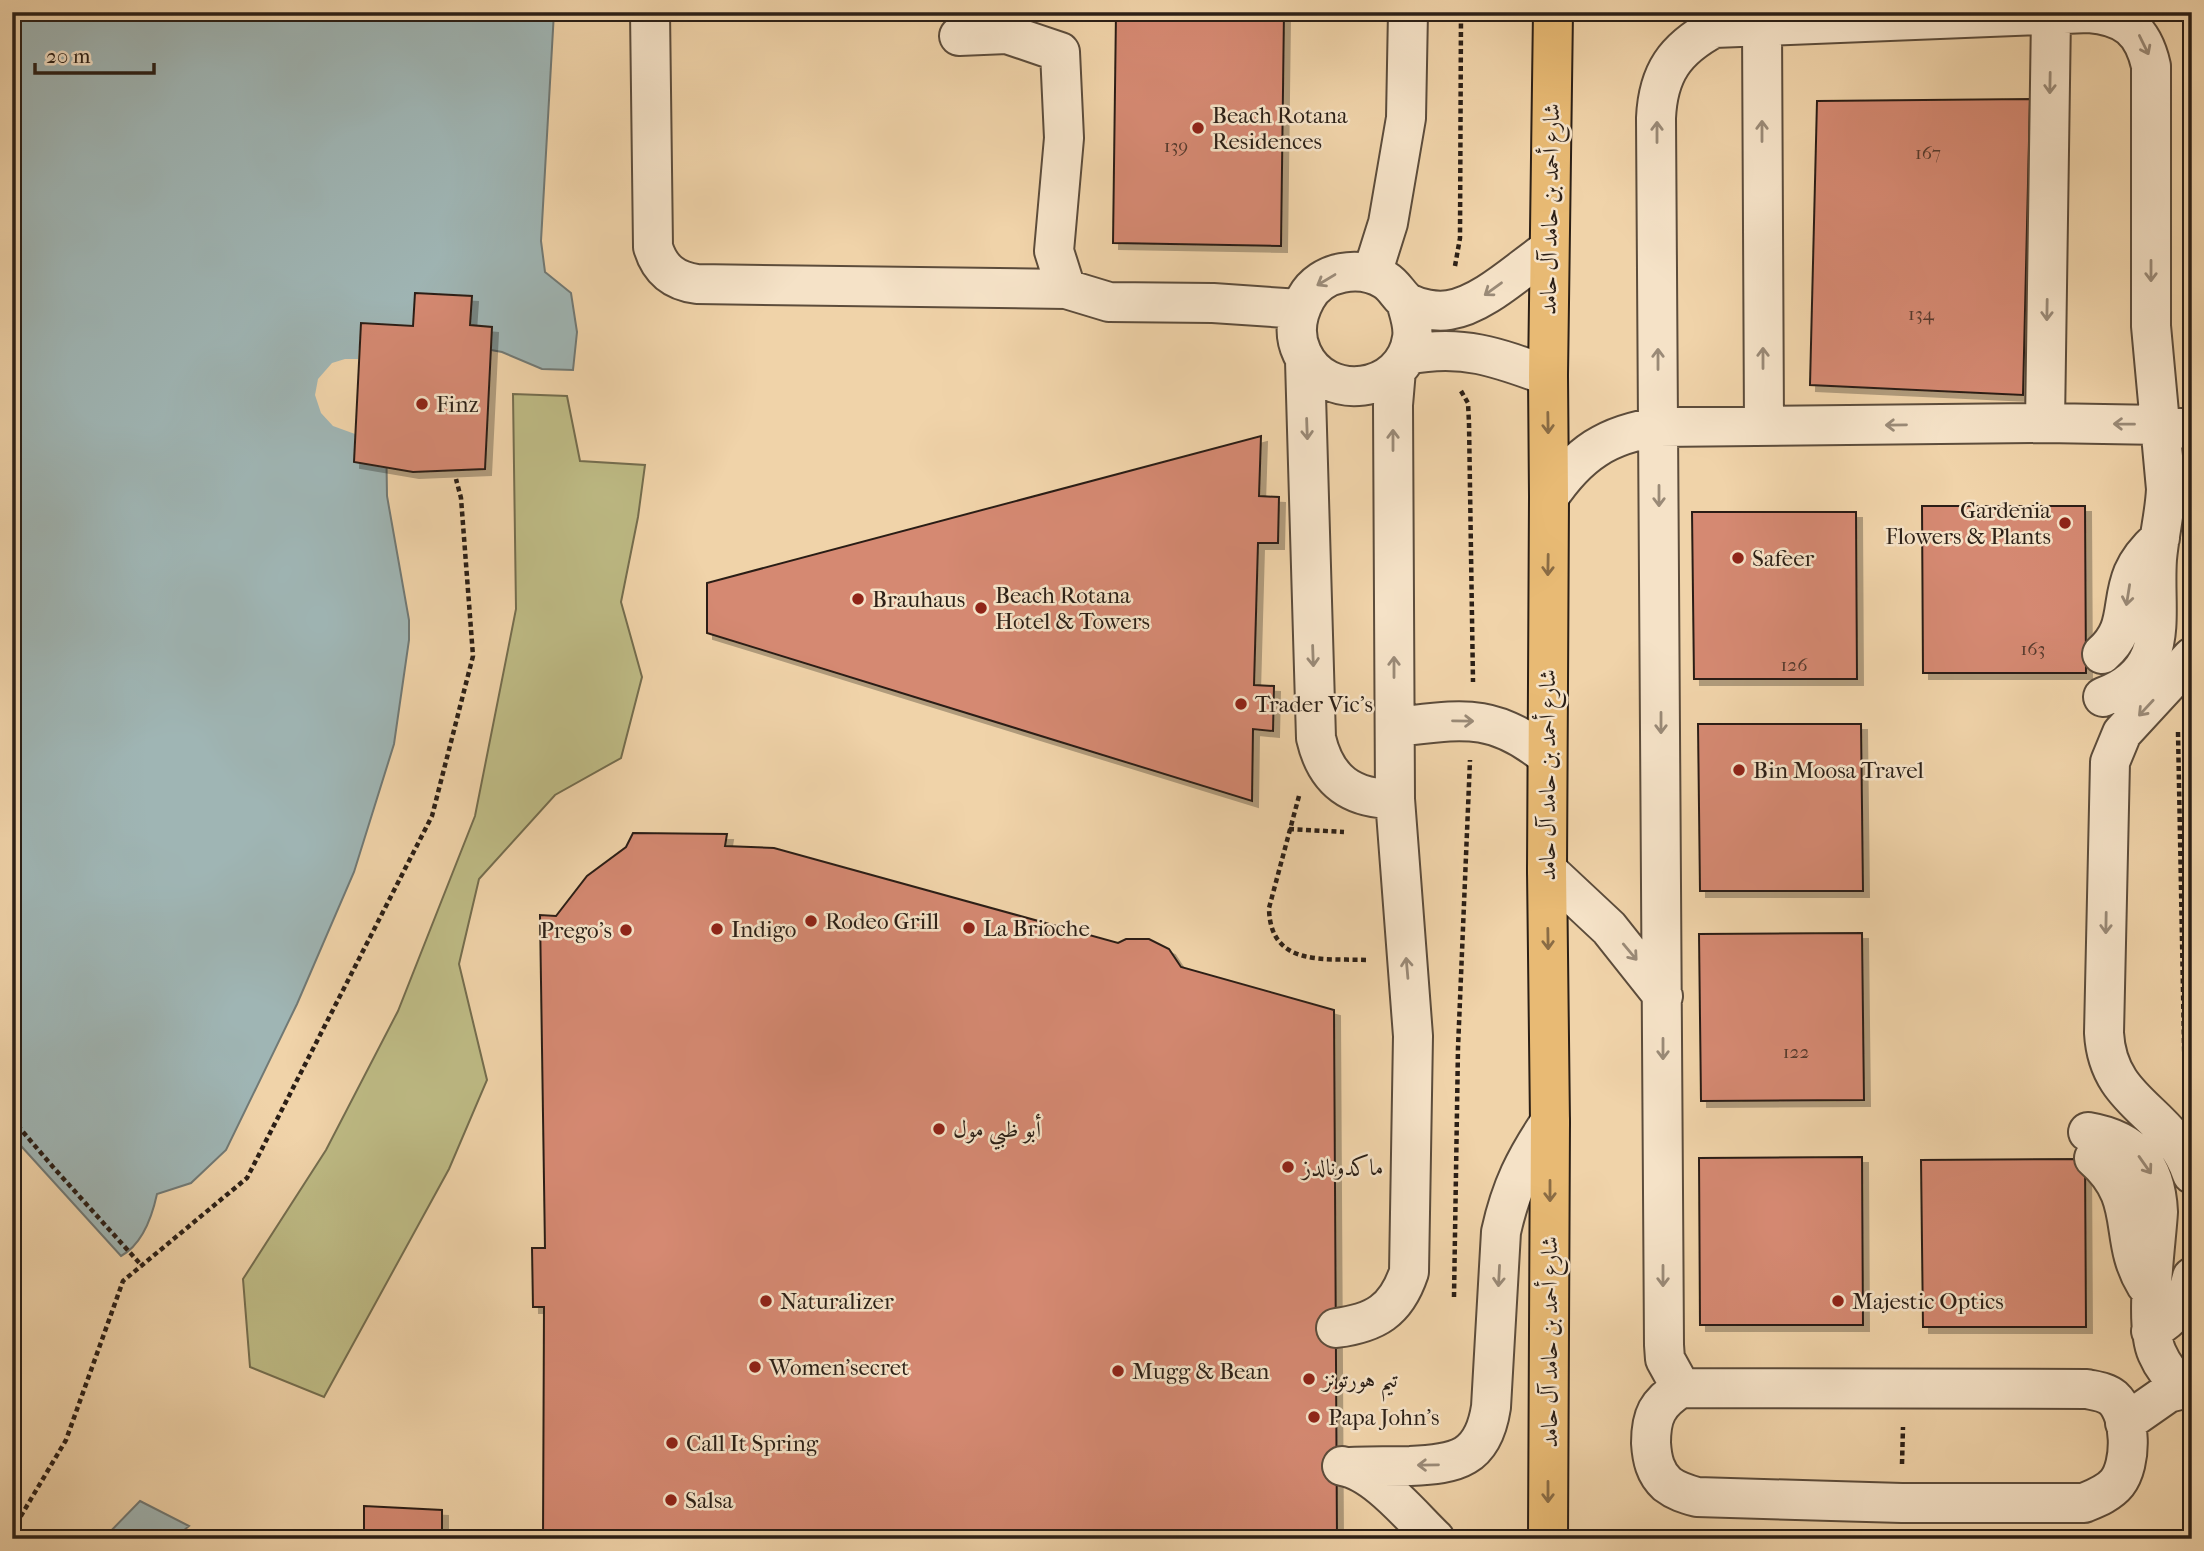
<svg xmlns="http://www.w3.org/2000/svg" width="2204" height="1551" viewBox="0 0 2204 1551" font-family="'IM FELL French Canon',Amiri,serif">
<style>
.green{fill:#bebb85;stroke:#746d4e;stroke-width:2}
.water{fill:#9fb5b4;stroke:#717975;stroke-width:2}
.pier{fill:#f0d3a9}
.building{fill:#d58972;stroke:#2b1f16;stroke-width:2;filter:url(#shadow)}
.lines{fill:none;stroke-linecap:round;stroke-linejoin:round}
.minor-casing{stroke:#5c4c3b;stroke-width:42}
.major-casing{stroke:#2b1f16;stroke-width:42}
.path{stroke:#2b1f16;stroke-width:4.5;stroke-dasharray:5 3.5;stroke-linecap:butt}
.minor{stroke:#f5e2c7;stroke-width:38}
.major{stroke:#e8ba74;stroke-width:38}
.oneway{stroke:#9a8a77}
.oneway2{stroke:#8a6c45}
.poi-dot{fill:#8f2418;stroke:#f5e2c7;stroke-width:2.5}
.labels{text-anchor:middle;dominant-baseline:central;stroke-width:5;stroke-linejoin:round;paint-order:stroke}
.number-label{font-size:19px;fill:#563a2d}
.poi-label{font-size:23px;fill:#2b1f16;stroke:#f5e2c7;text-anchor:start}
.street-label{font-size:23px;fill:#2b1f16;stroke:#f5e2c7}
</style>
<defs>
<filter id="shadow"><feDropShadow dx="6" dy="6" stdDeviation="0" flood-color="#0004"/></filter>
</defs>
<rect width="100%" height="100%" fill="#f0d3a9"/>
<filter id="stains"><feTurbulence type="fractalNoise" baseFrequency=".00286" numOctaves="4"/><feColorMatrix values="0 0 0 0 .2 0 0 0 0 .09 0 0 0 0 .02 0 0 0 .5 -.17"/></filter>
<radialGradient id="worn" r=".72"><stop offset=".6" stop-color="#630" stop-opacity="0"/><stop offset="1" stop-color="#630" stop-opacity=".3"/></radialGradient>
<path class="green" d="M513,394L567,396L580,461L645,465L638,517L621,602L642,677L621,758L555,795L479,879L459,964L487,1080L449,1169L324,1397L250,1367L243,1279L326,1150L398,1011L475,816L516,609Z"/>
<path class="water" d="M12,12H554L541,241L545,272L571,293L577,332L573,370L542,369L502,352L464,345L386,431L387,496L409,620V640L394,744L354,872L297,1004L226,1150L191,1183L157,1194C152,1217 143,1244 121,1256L12,1136Z
M140,1501L189,1526L183,1531L197,1539H103Z"/>
<path class="pier" d="M415,293L472,296L470,325L492,327L491,345L390,468L354,462L355,434L333,426L321,413L315,395L318,379L332,363L345,359H358L361,323L413,326Z"/>
<path class="building" d="M1116,12H1284L1281,246L1113,243Z
M2030,99L2023,395L1810,385L1817,101Z
M415,293L472,296L470,325L492,327L485,469L413,472L354,462L361,323L413,326Z
M1261,436L1259,496L1279,497L1278,543H1258L1254,685L1274,686L1273,731L1253,729L1252,801L707,633V583Z
M1922,506H2085L2086,673H1923Z
M1692,512H1856L1857,679H1694Z
M1698,724H1861L1863,891H1700Z
M633,833L727,834L725,846L774,848L1118,943L1126,939H1149L1169,949L1181,967L1334,1010L1337,1539H543L544,1307H533L532,1248H545L540,915L556,916L587,876L626,847Z
M1862,933L1864,1100L1701,1101L1699,934Z
M1862,1157L1863,1325H1700L1699,1158Z
M2085,1159L2086,1327H1923L1921,1160Z
M364,1506L442,1510V1539H364Z"/>
<g class="lines">
<g class="minor-casing">
<path id="minor" d="M650,12L653,247C660,270 674,281 697,284L1066,289
M1762,26L1764,426
M959,36L1007,34L1060,52L1064,138L1054,251L1066,289L1109,302L1213,303L1300,309
M1372,274L1388,223L1406,118L1408,12
M1406,302C1409,313 1414,326 1412,338C1404,394 1325,404 1302,353C1293,334 1296,316 1306,298C1321,270 1361,265 1385,280C1395,286 1399,297 1408,303C1419,309 1436,312 1449,310C1483,305 1520,269 1548,250
M1407,355C1462,344 1497,357 1548,376
M1305,361L1316,738C1326,781 1351,799 1395,799
M2045,423L2051,15
M1549,497C1578,454 1607,434 1659,427L2045,423L2162,425L2192,430
M2102,654C2131,629 2120,604 2133,573C2139,559 2149,548 2160,538
M2192,657L2122,733L2110,762L2104,1033C2108,1106 2171,1110 2192,1174
M1395,727C1460,720 1492,711 1547,756
M1547,870L1609,928L1663,996
M2088,1132C2135,1140 2156,1165 2158,1212C2156,1246 2144,1324 2157,1353C2163,1367 2172,1378 2183,1388
M2094,1158C2142,1200 2117,1238 2146,1285
M1336,1328C1375,1323 1396,1311 1409,1272L1413,1036L1395,799L1393,405L1396,370
M2151,1331C2173,1318 2186,1303 2192,1277
M1681,1388L1665,1359L1664,1345L1656,118C1658,73 1675,49 1714,28L2089,13C2125,16 2143,30 2151,66V326L2166,489C2165,513 2159,535 2157,559C2153,617 2173,671 2103,697
M1681,1388L2087,1389C2096,1391 2106,1392 2113,1398C2132,1415 2132,1464 2117,1483C2109,1493 2096,1498 2084,1503H1902L1697,1497C1686,1494 1676,1491 1667,1484C1655,1473 1652,1459 1651,1443C1651,1416 1657,1403 1681,1388Z
M2125,1423L2168,1393L2192,1387
M1342,1466C1375,1471 1411,1516 1435,1539
M1350,1467C1370,1466 1390,1466 1410,1466C1457,1464 1483,1459 1491,1407L1501,1232C1511,1187 1525,1159 1550,1122"/>
</g>
<g class="major-casing">
<path id="major" d="M1548,1539L1550,1122L1547,870L1549,497L1548,376L1553,12"/>
</g>
<path class="path" d="M1455,266L1460,238L1461,12
M1461,391L1468,403L1469,423L1473,682
M2178,732L2185,1094
M1299,796L1269,908C1270,968 1325,958 1369,960
M1289,829L1344,832
M12,1119L53,1167L142,1266
M1454,1297L1458,1048L1470,760
M1902,1464L1903,1427
M12,1531L66,1440L123,1281L247,1178L432,816L473,656L461,498L456,479"/>
<use href="#minor" class="minor"/>
<use href="#major" class="major"/>
</g>
<defs><path id="oneway-shaft" d="M-6 0H5M1.5-3L5.5 0L1.5 3" fill="none" stroke-width="1.6" stroke-linecap="round" stroke-linejoin="round" transform="scale(1.75)"/></defs>
<g class="oneway">
<use href="#oneway-shaft" transform="translate(2144 45) rotate(64)"/>
<use href="#oneway-shaft" transform="translate(2050 83) rotate(91)"/>
<use href="#oneway-shaft" transform="translate(1762 131) rotate(-90)"/>
<use href="#oneway-shaft" transform="translate(1657 132) rotate(-90)"/>
<use href="#oneway-shaft" transform="translate(2151 271) rotate(90)"/>
<use href="#oneway-shaft" transform="translate(1326 280) rotate(149)"/>
<use href="#oneway-shaft" transform="translate(1493 289) rotate(144)"/>
<use href="#oneway-shaft" transform="translate(2047 310) rotate(91)"/>
<use href="#oneway-shaft" transform="translate(1763 358) rotate(-90)"/>
<use href="#oneway-shaft" transform="translate(1658 359) rotate(-90)"/>
<use href="#oneway-shaft" transform="translate(2124 424) rotate(-179)"/>
<use href="#oneway-shaft" transform="translate(1896 425) rotate(179)"/>
<use href="#oneway-shaft" transform="translate(1307 429) rotate(88)"/>
<use href="#oneway-shaft" transform="translate(1393 440) rotate(-90)"/>
<use href="#oneway-shaft" transform="translate(1659 496) rotate(90)"/>
<use href="#oneway-shaft" transform="translate(2128 595) rotate(99)"/>
<use href="#oneway-shaft" transform="translate(1313 656) rotate(88)"/>
<use href="#oneway-shaft" transform="translate(1394 667) rotate(-90)"/>
<use href="#oneway-shaft" transform="translate(2146 708) rotate(133)"/>
<use href="#oneway-shaft" transform="translate(1463 721) rotate(1)"/>
<use href="#oneway-shaft" transform="translate(1661 723) rotate(90)"/>
<use href="#oneway-shaft" transform="translate(2106 923) rotate(91)"/>
<use href="#oneway-shaft" transform="translate(1630 952) rotate(50)"/>
<use href="#oneway-shaft" transform="translate(1407 968) rotate(-95)"/>
<use href="#oneway-shaft" transform="translate(1663 1049) rotate(90)"/>
<use href="#oneway-shaft" transform="translate(2145 1165) rotate(55)"/>
<use href="#oneway-shaft" transform="translate(1499 1276) rotate(93)"/>
<use href="#oneway-shaft" transform="translate(1663 1276) rotate(90)"/>
<use href="#oneway-shaft" transform="translate(1428 1465) rotate(179)"/>
</g>
<g class="oneway2">
<use href="#oneway-shaft" transform="translate(1548 423) rotate(89)"/>
<use href="#oneway-shaft" transform="translate(1548 565) rotate(91)"/>
<use href="#oneway-shaft" transform="translate(1548 939) rotate(89)"/>
<use href="#oneway-shaft" transform="translate(1550 1191) rotate(90)"/>
<use href="#oneway-shaft" transform="translate(1548 1492) rotate(90)"/>
</g>
<g class="poi-dot">
<circle cx="1198" cy="128" r="7"/>
<circle cx="422" cy="404" r="7"/>
<circle cx="2065" cy="523" r="7"/>
<circle cx="1738" cy="558" r="7"/>
<circle cx="858" cy="599" r="7"/>
<circle cx="981" cy="608" r="7"/>
<circle cx="1241" cy="704" r="7"/>
<circle cx="1739" cy="770" r="7"/>
<circle cx="811" cy="921" r="7"/>
<circle cx="969" cy="928" r="7"/>
<circle cx="717" cy="929" r="7"/>
<circle cx="626" cy="930" r="7"/>
<circle cx="939" cy="1129" r="7"/>
<circle cx="1288" cy="1167" r="7"/>
<circle cx="766" cy="1301" r="7"/>
<circle cx="1838" cy="1301" r="7"/>
<circle cx="755" cy="1367" r="7"/>
<circle cx="1118" cy="1371" r="7"/>
<circle cx="1309" cy="1379" r="7"/>
<circle cx="1314" cy="1417" r="7"/>
<circle cx="672" cy="1443" r="7"/>
<circle cx="671" cy="1500" r="7"/>
</g>
<g class="labels">
<g class="number-label">
<text x="1176" y="146">139</text>
<text x="1928" y="153">167</text>
<text x="1921" y="314">134</text>
<text x="2033" y="649">163</text>
<text x="1794" y="665">126</text>
<text x="1796" y="1052">122</text>
</g>
<g class="poi-label">
<text x="1212" y="115">Beach Rotana<tspan x="1212" dy="26">Residences</tspan></text>
<text x="436" y="404">Finz</text>
<text x="2051" y="510" text-anchor="end">Gardenia<tspan x="2051" dy="26">Flowers &amp; Plants</tspan></text>
<text x="1752" y="558">Safeer</text>
<text x="995" y="595">Beach Rotana<tspan x="995" dy="26">Hotel &amp; Towers</tspan></text>
<text x="872" y="599">Brauhaus</text>
<text x="1255" y="704">Trader Vic's</text>
<text x="1753" y="770">Bin Moosa Travel</text>
<text x="825" y="921">Rodeo Grill</text>
<text x="983" y="928">La Brioche</text>
<text x="731" y="929">Indigo</text>
<text x="612" y="930" text-anchor="end">Prego's</text>
<text x="953" y="1129">أبو ظبي مول</text>
<text x="1302" y="1167">ماكدونالدز</text>
<text x="780" y="1301">Naturalizer</text>
<text x="1852" y="1301">Majestic Optics</text>
<text x="769" y="1367">Women'secret</text>
<text x="1132" y="1371">Mugg &amp; Bean</text>
<text x="1323" y="1379">تيم هورتونز</text>
<text x="1328" y="1417">Papa John's</text>
<text x="686" y="1443">Call It Spring</text>
<text x="685" y="1500">Salsa</text>
</g>
<g class="street-label">
<text transform="translate(1550 209) rotate(-89)">شارع أحمد بن حامد آل حامد</text>
<text transform="translate(1547 775) rotate(-90)">شارع أحمد بن حامد آل حامد</text>
<text transform="translate(1549 1342) rotate(-90)">شارع أحمد بن حامد آل حامد</text>
</g>
</g>
<rect width="2204" height="1551" fill="none" stroke="#f0d3a9" stroke-width="42"/>
<rect x="14" y="14" width="2176" height="1523" fill="none" stroke="#2b1f16" stroke-width="3.5"/>
<rect x="21" y="21" width="2162" height="1509" fill="none" stroke="#2b1f16" stroke-width="2"/>
<path d="M35 63v10h119v-10" fill="none" stroke="#2b1f16" stroke-width="3.5"/>
<text x="46" y="63" font-size="21" fill="#2b1f16" stroke="#f5e2c7" stroke-width="5" paint-order="stroke">20 m</text>
<rect width="100%" height="100%" filter="url(#stains)"/>
<rect width="100%" height="100%" fill="url(#worn)"/>
</svg>
